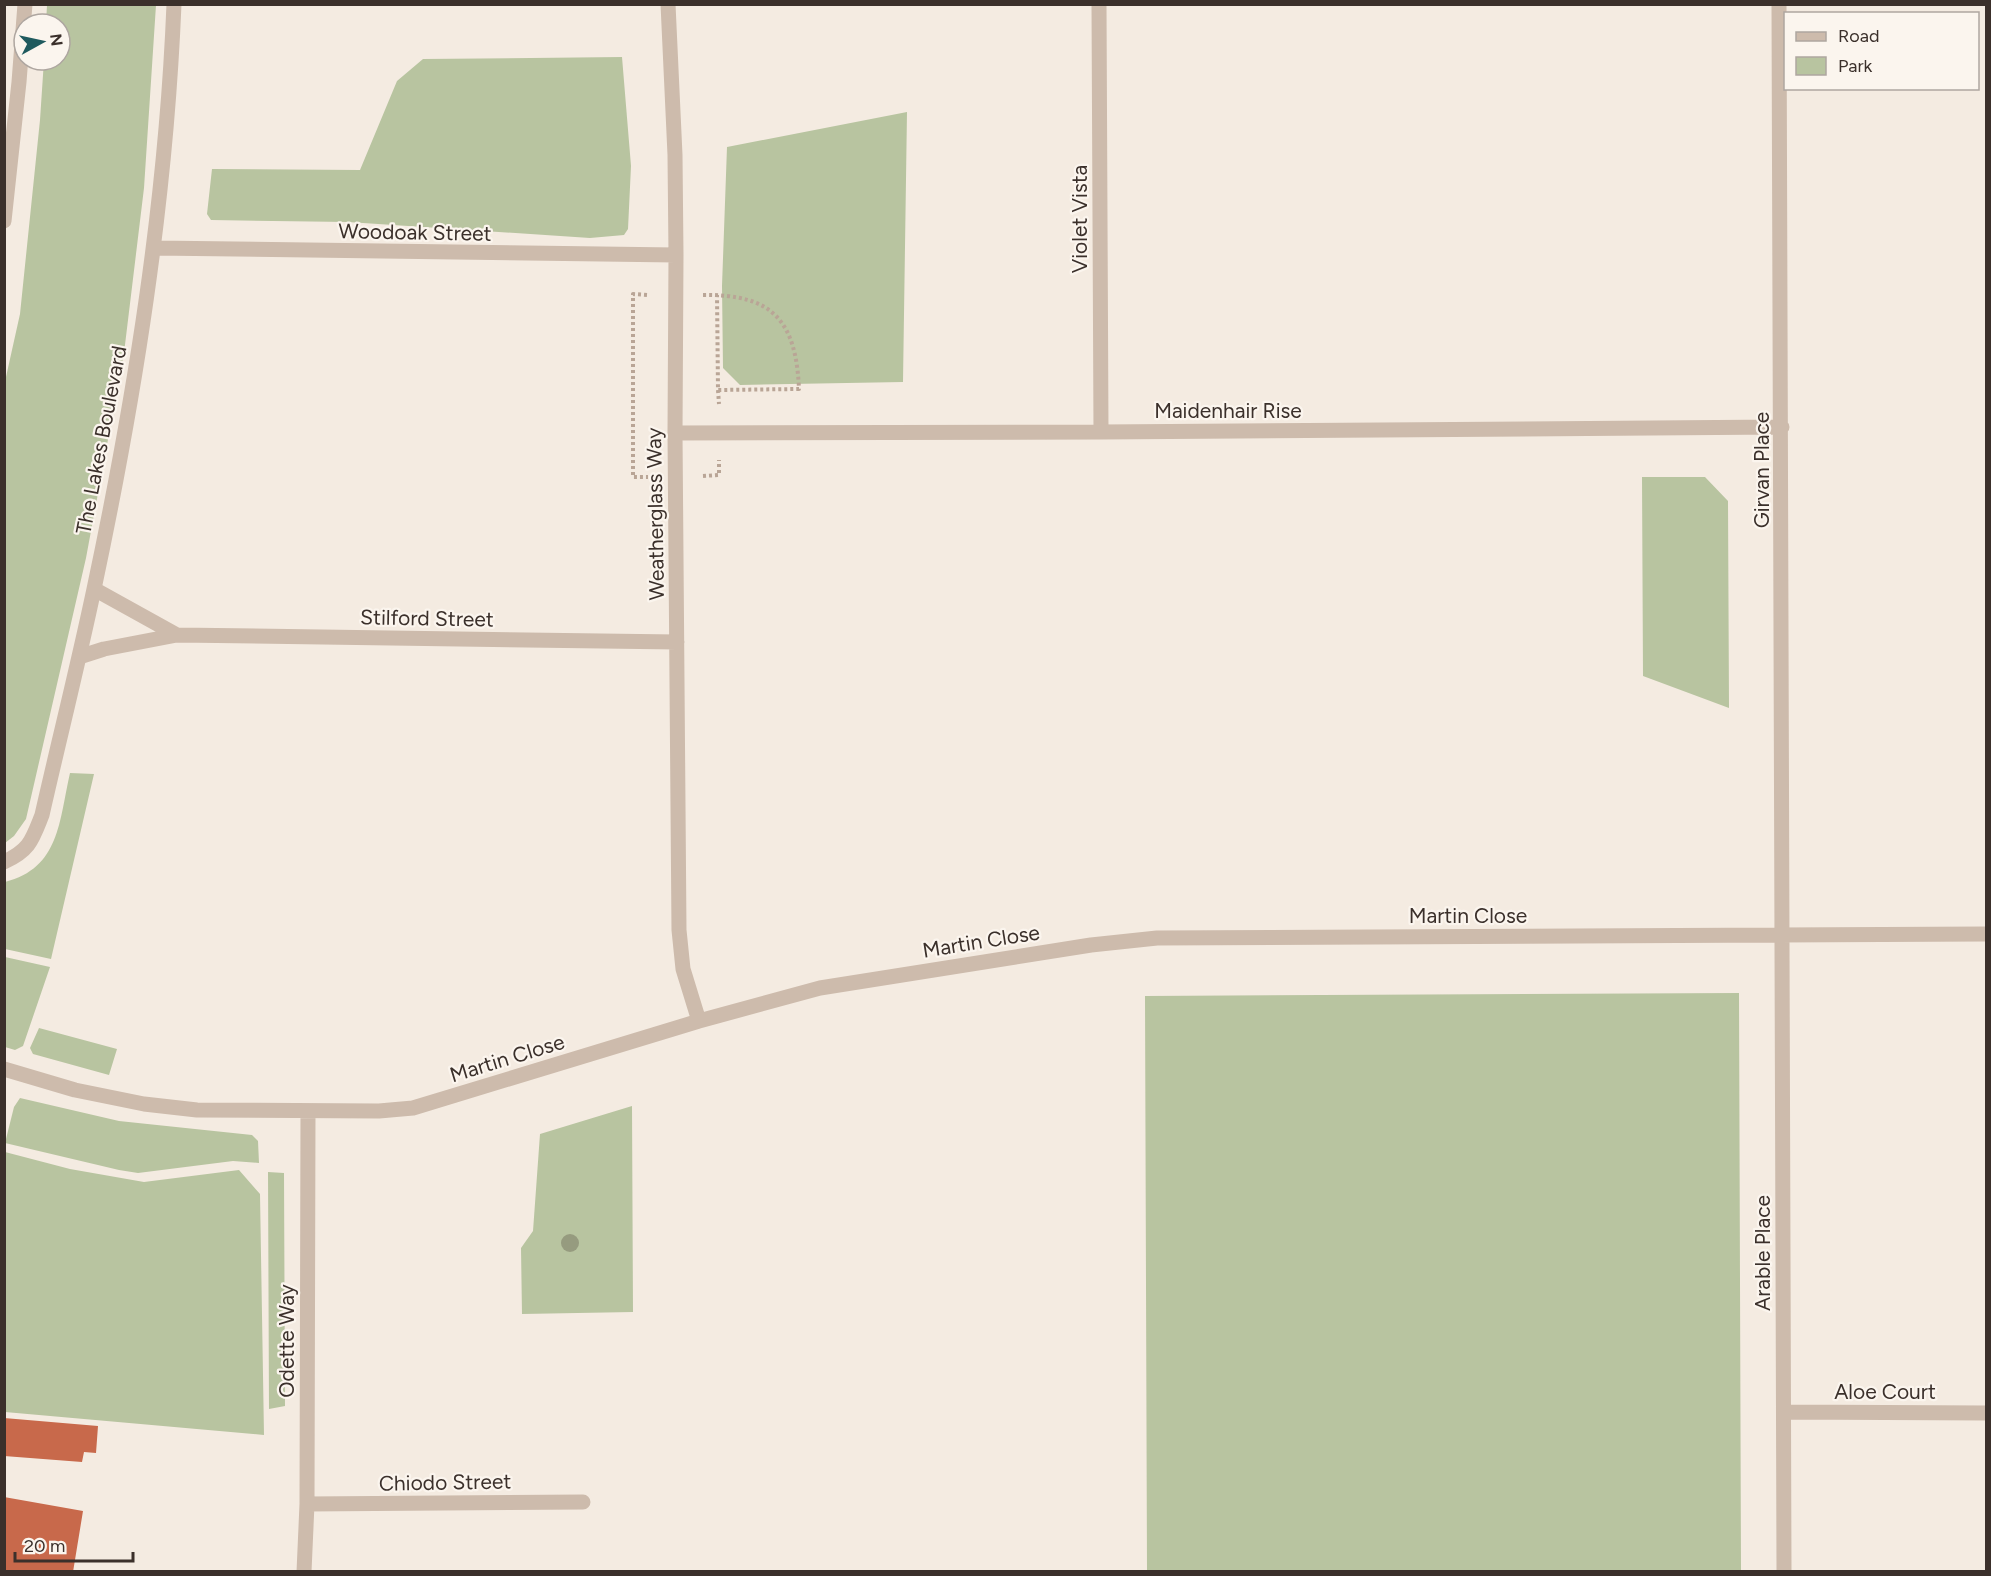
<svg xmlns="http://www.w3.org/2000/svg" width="1991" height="1576" viewBox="0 0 1991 1576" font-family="Figtree,sans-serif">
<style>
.green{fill:#b8c4a0}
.building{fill:#c8694b}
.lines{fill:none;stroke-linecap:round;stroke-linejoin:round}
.path{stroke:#b9a596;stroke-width:4;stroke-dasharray:3 3;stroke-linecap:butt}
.minor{stroke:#cdbbac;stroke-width:15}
.tertiary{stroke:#cdbbac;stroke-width:15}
.tree{fill:#969b7f}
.labels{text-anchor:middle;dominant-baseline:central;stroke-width:4.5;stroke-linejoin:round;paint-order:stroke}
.street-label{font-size:21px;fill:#3b302b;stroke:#fbf5ee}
</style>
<rect width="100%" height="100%" fill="#f4ebe1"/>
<path class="green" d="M47,5H156L144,188L124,353L86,558L26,819L14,836L5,843L4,386L20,314L40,120L44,60H60V24H46Z
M622,57L631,166L628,229L624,235L590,238L348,222L211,220L207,214L212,169L360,170L397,81L423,59Z
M907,112L903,382L740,385L723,368L722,286L727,147Z
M1642,477H1705L1728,501L1729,708L1643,676Z
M70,773L94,774L51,959L5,949V882C60,868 59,821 70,773Z
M5,957L50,967L23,1046L15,1050L5,1047Z
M1739,993L1741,1571H1147L1145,996Z
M39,1028L117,1049L109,1075L33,1054L30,1048Z
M20,1098L119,1121L252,1135L258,1141L259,1163L233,1161L138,1173L119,1170L5,1143L14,1107Z
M632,1106L633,1312L522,1314L521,1248L533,1231L540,1134Z
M5,1152L70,1169L144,1182L239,1170L260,1194L264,1435L5,1412Z
M268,1172L284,1173L285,1406L269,1409Z"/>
<path class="building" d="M4,1418L98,1426L96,1453L84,1452L82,1462L4,1456Z
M4,1497L83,1511L73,1572H4Z"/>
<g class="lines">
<path class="path" d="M647,295L633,294V477H648
M703,295C773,294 796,321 799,389L718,390L717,295
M718,390L719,404
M703,476L719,475V460"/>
<path class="minor" d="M668,4L675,155L676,255L675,433L679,930L683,969L699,1021
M1099,4L1101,432
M1779,4L1784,1572
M154,248L676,255
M675,433L1101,432L1782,427
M94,589L177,635
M79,657L104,649L177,635L677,642
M4,862C30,850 32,840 42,815C59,740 78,665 94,589C135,396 166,202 174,4
M4,1069L75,1090L144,1104L197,1110L379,1111L413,1108L699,1021L820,988L1091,945L1157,938L1986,934
M1784,1412L1986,1413
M307,1504L583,1502
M304,1572L307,1504L308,1111"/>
<path class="tertiary" d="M4,221L19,82L25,4"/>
</g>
<circle class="tree" cx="570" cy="1243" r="9"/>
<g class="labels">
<g class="street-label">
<text transform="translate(1079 219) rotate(-90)">Violet Vista</text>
<text transform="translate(415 232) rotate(1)">Woodoak Street</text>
<text x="1228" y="410">Maidenhair Rise</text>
<text transform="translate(101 440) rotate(-79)">The Lakes Boulevard</text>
<text transform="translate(1761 470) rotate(-90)">Girvan Place</text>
<text transform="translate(655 514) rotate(-91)">Weatherglass Way</text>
<text transform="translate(427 618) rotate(1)">Stilford Street</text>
<text x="1468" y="915">Martin Close</text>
<text transform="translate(981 941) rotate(-9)">Martin Close</text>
<text transform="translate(507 1058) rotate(-17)">Martin Close</text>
<text transform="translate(1762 1253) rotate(-90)">Arable Place</text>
<text transform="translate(286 1341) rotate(-90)">Odette Way</text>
<text x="1885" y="1391">Aloe Court</text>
<text transform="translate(445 1482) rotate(-1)">Chiodo Street</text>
</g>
</g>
<rect width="1991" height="1576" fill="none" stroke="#3b302b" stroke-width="12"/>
<rect x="1784" y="12" width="195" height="78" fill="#fbf5ee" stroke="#aea6a0" stroke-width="1.5"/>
<rect x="1796" y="32" width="30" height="9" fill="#cdbbac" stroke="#aea6a0" stroke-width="1.5"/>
<text x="1838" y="42" font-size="18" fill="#3b302b">Road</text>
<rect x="1796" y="57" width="30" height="18" fill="#b8c4a0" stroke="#aea6a0" stroke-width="1.5"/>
<text x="1838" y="72" font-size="18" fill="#3b302b">Park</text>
<g transform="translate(42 42) rotate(82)"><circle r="28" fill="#fbf5ee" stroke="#aea6a0" stroke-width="1.5"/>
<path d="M0-4.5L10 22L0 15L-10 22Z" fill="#1f5a5e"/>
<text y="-9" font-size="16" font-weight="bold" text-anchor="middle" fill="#3b302b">N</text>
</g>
<path d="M15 1552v9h118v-9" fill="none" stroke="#3b302b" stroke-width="3"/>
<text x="24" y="1552" font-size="18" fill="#3b302b" stroke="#fbf5ee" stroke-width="4.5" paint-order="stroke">20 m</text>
</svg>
